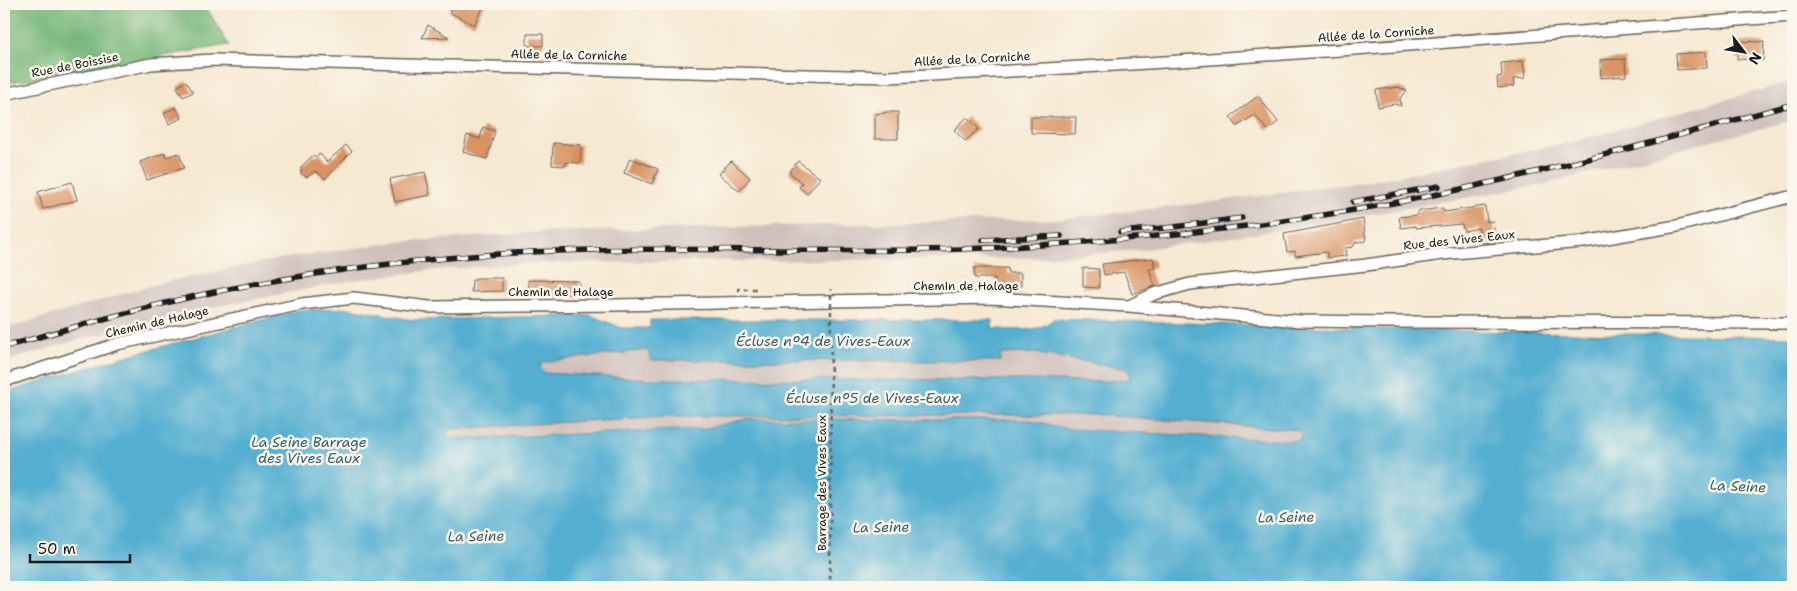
<svg xmlns="http://www.w3.org/2000/svg" width="1797" height="591" viewBox="0 0 1797 591" font-family="'Shantell Sans',sans-serif">
<style>
.industrial{fill:#cfc0bb}
.forest{fill:#77b779;stroke:#4a6a4a}
.water{fill:#52aed0;stroke:#376576;fill-rule:evenodd}
.building{fill:#d99364}
.lines{fill:none;stroke-linecap:round;stroke-linejoin:round}
.street-casing{stroke:#68635b;stroke-width:14}
.path{stroke:#68635b;stroke-width:2.5;stroke-dasharray:4 4;stroke-linecap:butt}
.street{stroke:#fff;stroke-width:11}
.rail-casing{stroke:#1c1c1c;stroke-width:5.5}
.rail{stroke:#fbf7ec;stroke-width:4;stroke-dasharray:11;stroke-linecap:butt}
.path-bridge{stroke:#68635b;stroke-width:2.5;stroke-dasharray:4 4;stroke-linecap:butt}
.labels{text-anchor:middle;dominant-baseline:central;stroke-width:5;stroke-linejoin:round;paint-order:stroke}
.street-label{font-size:12px;fill:#1c1c1c;stroke:#fbf7ec}
.water-label{font-size:14px;font-style:italic;fill:#345e6d;stroke:#fbf7ec}
</style>
<rect width="100%" height="100%" fill="#fbf7ec"/>
<filter id="ink" filterUnits="userSpaceOnUse"><feTurbulence type="fractalNoise" baseFrequency=".02" numOctaves="2"/><feDisplacementMap in="SourceGraphic" scale="10" xChannelSelector="R" yChannelSelector="G"/><feConvolveMatrix kernelMatrix="1 2 1 2 8 2 1 2 1" color-interpolation-filters="sRGB"/></filter>
<filter id="wash" filterUnits="userSpaceOnUse"><feTurbulence type="fractalNoise" baseFrequency=".0096" numOctaves="4" result="noise"/><feDisplacementMap in="SourceGraphic" scale="20" xChannelSelector="R" yChannelSelector="G"/><feGaussianBlur stdDeviation="1.12" result="paint"/><feColorMatrix in="noise" values="0 0 0 0 0 0 0 0 0 0 0 0 0 0 0 0 0 1.4 0 .05"/><feComposite in="paint" operator="in"/></filter>
<g filter="url(#wash)">
<rect width="100%" height="100%" fill="#f6e8d1"/>
<path class="industrial" d="M1793,81V120L1546,184L1266,232L1138,250L1034,258L530,263L433,270L349,281L204,309L74,341L4,362V329L160,283L278,259L397,242L544,232L1059,219L1203,203L1371,181L1572,142Z
M649,350L651,360L1000,361L1001,354L1034,353L1127,369L1131,375L1127,380L1108,382L1031,380L648,379L545,373L540,368L542,363L544,362Z
M1102,415L1297,430L1302,435L1299,440L1297,441L1067,429L1030,420L747,419L703,429L453,439L447,435V432L451,429L669,416Z"/>
<path class="forest" d="M4,4H204L229,45L4,83Z"/>
<path class="water" d="M349,308L413,320L590,315L622,328H650V320H993L992,329C1010,329 1040,334 1053,319L1415,330L1793,337V587H4V393L123,357L299,310ZM648,350L650,360L1000,361L1001,354L1034,353L1127,369L1131,375L1127,380L1084,382L1031,380L648,379L545,373L540,368L542,363L544,362ZM1101,415L1297,430L1302,435L1299,440L1296,441L1067,429L1030,420L747,419L703,429L453,439L447,435V432L451,429L669,416Z"/>
<g id="blocks">
<path class="building" d="M453,4H485L474,25L449,12Z
M428,25L449,37L422,38Z
M527,34H543V46H527Z
M1738,41L1764,42L1763,60L1737,59Z
M1706,52L1707,68L1677,70L1676,54Z
M1625,59L1626,76L1601,78L1600,60Z
M1523,61L1525,78L1513,79L1514,86L1498,88L1497,77L1502,76L1501,63Z
M186,81L193,92L183,97L177,87Z
M1398,87L1407,91L1400,98L1401,106L1394,104L1378,107L1376,90Z
M1258,96L1278,122L1267,130L1255,115L1237,126L1230,117Z
M176,107L182,118L169,124L164,113Z
M885,112H898V139H875V114L885,113Z
M967,117L979,129L965,141L954,130Z
M1031,117H1076L1075,134L1031,133Z
M483,127L495,131L487,159L463,152L467,135L480,139Z
M553,143L581,145L580,163L566,162V166L552,165Z
M346,145L352,151L325,179L316,171L307,177L301,174V167L313,155L316,157L320,154L327,162Z
M165,153L166,157L179,153L184,168L147,180L140,162Z
M630,158L658,169L652,184L624,173Z
M731,161L750,178L739,191L719,174Z
M798,161L820,178L807,194L799,187L802,183L789,172Z
M425,172L430,195L395,202L390,179Z
M72,182L77,200L43,209L38,192Z
M1485,206L1487,222L1493,221L1496,242L1481,243L1479,228L1464,231L1462,224L1416,228V226L1401,228L1399,217L1418,215V211L1443,208L1444,212Z
M1363,219L1366,241L1356,242L1353,247L1345,248L1346,256L1327,258V252L1295,256V251L1287,252L1284,234Z
M1153,258L1155,268L1149,269L1155,286L1132,294L1124,272L1104,275L1102,264Z
M974,268H1008V273H1021V286H995V278H975Z
M1083,268L1099,269V288L1083,287Z
M476,278H502V291L471,292L472,280H476Z
M528,280L579,281V294H529Z"/>
</g>
</g>
<g filter="url(#ink)">
<use href="#blocks" fill-opacity="0" stroke="#68635b" stroke-width="1"/>
<g class="lines">
<g class="street-casing">
<path id="street" d="M4,94L151,64L213,60L888,77C1190,64 1492,38 1793,16
M1129,306L1154,294L1190,284L1366,265L1442,254L1583,242L1677,226L1793,196
M4,381L117,344L302,304L354,298L429,307L615,305L991,298L1128,306L1300,321L1385,322L1793,323"/>
</g>
<path class="path" d="M739,291L738,289H758"/>
<use href="#street" class="street"/>
<g class="rail-casing">
<path id="rail" d="M1353,202L1439,186
M1120,232L1174,227L1242,218
M983,240L1061,236
M4,347C77,326 150,305 224,290C320,271 416,259 514,253C683,243 854,257 1024,246C1151,239 1279,225 1404,201C1535,175 1664,140 1793,104"/>
</g>
<use href="#rail" class="rail"/>
<path class="path-bridge" d="M830,587L831,289"/>
</g>
</g>
<g class="labels">
<g class="street-label">
<text transform="translate(1376 34) rotate(-4)">Allée de la Corniche</text>
<text transform="translate(569 55) rotate(1)">Allée de la Corniche</text>
<text transform="translate(972 59) rotate(-3)">Allée de la Corniche</text>
<text transform="translate(75 65) rotate(-11)">Rue de Boissise</text>
<text transform="translate(1459 240) rotate(-6)">Rue des Vives Eaux</text>
<text x="966" y="286">Chemin de Halage</text>
<text x="561" y="292">Chemin de Halage</text>
<text transform="translate(157 322) rotate(-13)">Chemin de Halage</text>
<text transform="translate(822 483) rotate(-90)">Barrage des Vives Eaux</text>
</g>
<g class="water-label">
<text x="823" y="341">Écluse n°4 de Vives-Eaux</text>
<text x="872" y="398">Écluse n°5 de Vives-Eaux</text>
<text x="309" y="442">La Seine Barrage<tspan x="309" dy="16">des Vives Eaux</tspan></text>
<text transform="translate(1738 486) rotate(3)">La Seine</text>
<text transform="translate(1286 517) rotate(-1)">La Seine</text>
<text transform="translate(881 527) rotate(-1)">La Seine</text>
<text transform="translate(476 536) rotate(-1)">La Seine</text>
</g>
</g>
<rect width="1797" height="591" fill="none" stroke="#fbf7ec" stroke-width="20"/>
<g transform="translate(1744 52) rotate(121)" stroke="#fbf7ec" stroke-width="4" paint-order="stroke">
<path d="M0-4L9 19L0 12L-9 19Z" fill="#1c1c1c"/>
<text y="-8" font-size="14" font-weight="bold" text-anchor="middle" fill="#1c1c1c">N</text>
</g>
<path d="M30 554v8h100v-8" fill="none" stroke="#1c1c1c" stroke-width="2.5"/>
<text x="38" y="554" font-size="15" fill="#1c1c1c" stroke="#fbf7ec" stroke-width="4" paint-order="stroke">50 m</text>
</svg>
